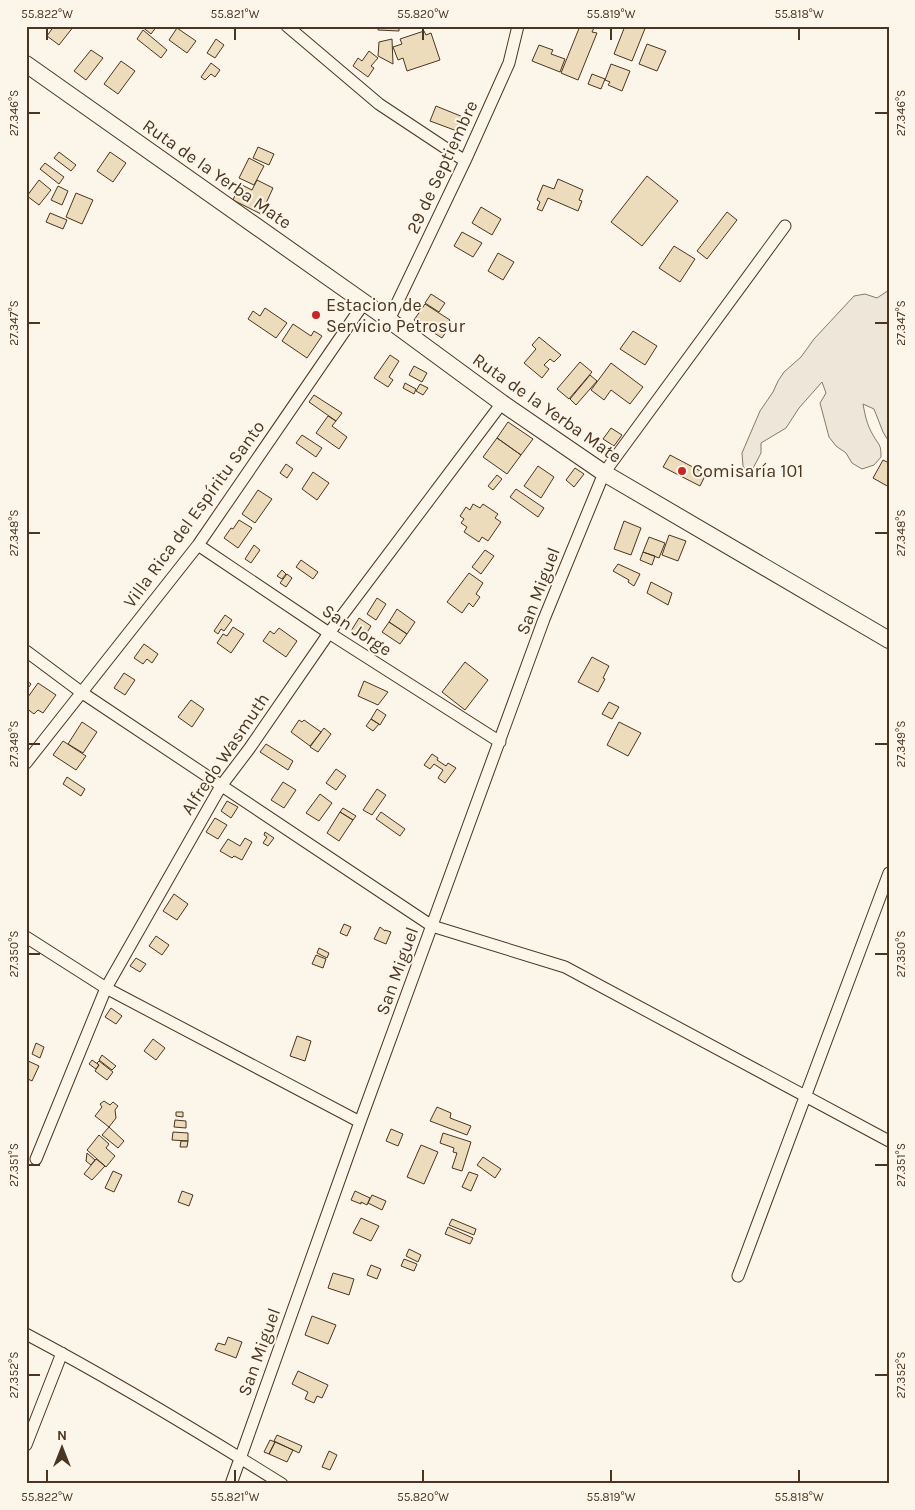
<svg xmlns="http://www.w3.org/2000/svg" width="915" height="1510" viewBox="0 0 915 1510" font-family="Karla,sans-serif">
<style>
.green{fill:#ede6d9;stroke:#887966}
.building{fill:#ecdcbc;stroke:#4a3520}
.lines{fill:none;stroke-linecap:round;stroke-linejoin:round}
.minor-casing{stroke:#4a3520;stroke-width:13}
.secondary-casing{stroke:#4a3520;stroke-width:18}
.minor{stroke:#fbf6e9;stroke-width:11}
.secondary{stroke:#fbf6e9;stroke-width:16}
.ticks{fill:none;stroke:#4a3520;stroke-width:2}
.poi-dot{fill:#c62828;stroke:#fbf6e9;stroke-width:2}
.labels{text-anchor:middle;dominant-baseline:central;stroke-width:4;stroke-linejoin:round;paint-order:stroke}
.street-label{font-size:18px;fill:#4a3520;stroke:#fbf6e9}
.poi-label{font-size:18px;fill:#4a3520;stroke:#fbf6e9;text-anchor:start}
.neatline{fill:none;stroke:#4a3520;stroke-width:2}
.ticks-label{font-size:12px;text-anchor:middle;fill:#4a3520}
</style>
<rect width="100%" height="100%" fill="#fbf6e9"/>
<path class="green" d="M889,290V442L883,432L874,409L863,404C865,415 867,425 873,435C879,446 881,443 881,457L874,465L862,469L852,463L846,453L836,446L829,437L820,403L826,393L822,382L799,408L786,428L761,443V453L749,476L743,466L742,453L760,411L773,392L778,381L784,372L801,357L814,339L854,296L865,294L877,298Z"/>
<path class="building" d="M54,26H74L59,45L47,36Z
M141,26H157L151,34Z
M378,26H399V31L378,30Z
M580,26H595L592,32L597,33L578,80L561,73Z
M625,26H646L632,61L614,54Z
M177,28L196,41L187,53L169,40Z
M143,30L167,50L161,58L137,39Z
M424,31L426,35L431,33L440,60L407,71L403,58L398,60L393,47L402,44L400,39Z
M216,39L224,45L215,58L207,53Z
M392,39L393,64L378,56L379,42Z
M647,44L666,51L657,71L639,64Z
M539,45L553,50L551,54L565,59L560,72L532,61Z
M91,50L103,58L86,80L74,71Z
M369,51L378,58L371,66L374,68L368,77L353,66L358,58L362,61Z
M121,61L135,71L118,94L104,84Z
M211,63L220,70L215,77L211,74L205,80L201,77Z
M611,64L630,71L622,91L608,85L610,82L605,80Z
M592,74L605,79L601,89L588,84Z
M436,106L463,117L457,131L430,121Z
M258,147L274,154L269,165L253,158Z
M59,152L76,165L71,171L54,158Z
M110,152L126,163L113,182L97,171Z
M249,158L264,166L254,185L239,178Z
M45,163L64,177L59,184L40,169Z
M647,176L678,201L642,246L611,222Z
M558,179L583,190L579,200L582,201L578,211L548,198L542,211L537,209L540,202L537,200L543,185L554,189Z
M39,180L51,190L39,205L27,196Z
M257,180L273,188L261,214L233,200L240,184L252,190Z
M58,186L68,191L62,205L51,200Z
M76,193L93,200L82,224L66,217Z
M481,207L501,219L492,235L472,223Z
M727,212L737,220L707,259L697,251Z
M50,213L67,220L63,229L46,222Z
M462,232L482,243L473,257L454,246Z
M674,246L695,259L680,282L659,268Z
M498,253L514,262L503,280L488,271Z
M431,294L445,303L439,312L425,303Z
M425,304L450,320L445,328L448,329L442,338L414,320Z
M265,308L287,323L276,338L248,319L253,311L260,316Z
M293,324L311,336L314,331L322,336L307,358L282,341Z
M633,331L657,346L645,365L620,349Z
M539,337L561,355L554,362L550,359L544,365L549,369L542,378L524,363L536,349L532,345Z
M390,355L399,361L389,377L393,380L388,387L374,378Z
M580,362L592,372L569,399L557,389Z
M611,363L643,387L630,404L611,390L604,400L591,390Z
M414,366L427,373L422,382L409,375Z
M590,375L597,381L576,405L570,399Z
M405,383L416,389L414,394L403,388Z
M420,384L428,388L423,395L416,391Z
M314,395L342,413L336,421L309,402Z
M328,416L336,421L332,426L347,437L339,449L316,433Z
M508,422L533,439L521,455L497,438Z
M611,428L622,435L614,446L603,439Z
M302,435L322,448L316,457L296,443Z
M497,438L521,455L507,474L483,457Z
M670,455L706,474L700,486L663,467Z
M883,460L889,463V487L873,478Z
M286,464L293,469L287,478L280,473Z
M538,466L554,477L541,498L524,486Z
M575,468L584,474L574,487L566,480Z
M313,472L329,483L317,500L302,489Z
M497,475L502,479L493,490L488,486Z
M516,489L544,508L538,517L510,497Z
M258,490L272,499L255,523L242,514Z
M473,504L480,508L483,504L498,514L495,518L501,522L488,541L482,537L479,542L464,532L467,527L461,523L464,519L460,516L466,507L470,510Z
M239,520L252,528L238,548L224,538L231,528L233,529Z
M624,521L641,528L631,555L614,549Z
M669,535L686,541L678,561L662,555Z
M649,537L665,543L659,558L643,552Z
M254,545L260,550L251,563L245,559Z
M485,550L494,556L481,574L472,567Z
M643,552L655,556L652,565L640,560Z
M301,560L318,572L313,579L296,567Z
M618,564L640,574L634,586L628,582L629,580L613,571Z
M282,570L286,574L282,579L277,576Z
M469,573L483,583L476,594L480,597L473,607L469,603L462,613L447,602Z
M287,574L292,578L286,587L280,583Z
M651,582L672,593L668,605L647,593Z
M377,598L386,604L376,620L367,614Z
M397,609L415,622L407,634L389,622Z
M225,615L232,620L224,631L221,629L218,634L214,631Z
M359,618L371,626L363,639L351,631Z
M389,622L407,634L400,644L382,632Z
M233,627L244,634L231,653L217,643L223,634L227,636Z
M279,628L297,641L286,657L263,641L270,631L274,634Z
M144,644L158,654L152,663L147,659L143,664L134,658Z
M592,657L609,666L603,678L605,679L598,692L578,682Z
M465,662L488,680L465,710L442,692Z
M124,673L135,680L125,695L114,688Z
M26,680L31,684L26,691Z
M364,681L388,692L378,705L358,696Z
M38,683L56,695L43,713L38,710L34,714L26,708V697L27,696L28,697Z
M191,700L204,709L192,727L178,717Z
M609,702L619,707L612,719L602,714Z
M377,709L386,715L380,725L371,719Z
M371,719L379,724L373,731L366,726Z
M299,720L302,722L304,720L321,732L310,746L291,732Z
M82,722L97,732L83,753L68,744Z
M619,722L641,733L628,756L607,745Z
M324,728L331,734L318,752L310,747Z
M63,741L86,756L76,770L53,755Z
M266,744L293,761L288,770L260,752Z
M432,754L438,758L437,760L446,766L448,763L456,768L445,783L438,778L443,770L434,764L430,769L424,765Z
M336,769L346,776L336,790L326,783Z
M67,777L85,789L81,796L63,784Z
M283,782L296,790L284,808L271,800Z
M377,789L386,795L372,815L363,810Z
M320,794L332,803L319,821L306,813Z
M227,801L238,807L231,818L221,811Z
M343,808L356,816L353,820L340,812Z
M340,812L353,820L339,841L327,833Z
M381,812L405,829L400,836L376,819Z
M215,818L227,825L218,839L206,832Z
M265,832L274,838L268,846L263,843L267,837L264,835Z
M245,838L252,842L242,860L234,856L232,858L220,851L228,839L240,846Z
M174,894L188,904L177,920L163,911Z
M344,924L351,927L347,936L340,933Z
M380,927L385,931V930L391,932L386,944L374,939Z
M156,936L169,945L162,955L149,946Z
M319,948L329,953L327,958L317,953Z
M316,955L326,959L323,968L312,964Z
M136,958L146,964L140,972L130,966Z
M111,1008L122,1016L116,1024L105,1017Z
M297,1036L311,1041L305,1061L290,1056Z
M153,1039L165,1048L156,1060L144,1051Z
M36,1043L44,1047L40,1058L32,1054Z
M102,1055L116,1066L112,1070L99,1060Z
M26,1060L39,1066L32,1081L26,1078Z
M92,1060L99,1065L96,1069L89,1064Z
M99,1061L113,1072L107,1080L95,1071L99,1065L97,1063Z
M104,1101L110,1105L113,1102L118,1106L115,1110L116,1118L109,1127L95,1116L102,1107L100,1104Z
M437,1107L451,1113L450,1118L471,1126L467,1135L430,1121Z
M176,1112H183V1117L176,1116Z
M175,1120L186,1121V1128L174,1127Z
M109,1127L124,1141L118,1148L102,1135Z
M391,1129L403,1134L398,1146L386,1141Z
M173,1132L188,1133V1141L172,1140Z
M443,1133L471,1142L462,1171L452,1168L457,1153L453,1152L454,1148L440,1143Z
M99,1135L109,1144L106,1148L115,1156L106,1167L87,1150Z
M181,1141H188L187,1147H180Z
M421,1145L438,1152L424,1184L407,1177Z
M87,1153L95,1160L91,1165L86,1161Z
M483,1157L501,1169L495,1178L477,1165Z
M96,1159L105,1166L92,1180L84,1174Z
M113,1171L122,1175L114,1192L105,1188Z
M469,1172L478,1175L471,1191L462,1187Z
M182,1191L193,1195L189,1206L178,1202Z
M355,1191L370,1198L367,1205L361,1202V1204L351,1200Z
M372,1195L386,1201L382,1210L368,1203Z
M361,1218L379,1226L371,1241L353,1233Z
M452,1219L476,1229L474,1235L449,1225Z
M448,1227L473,1238L470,1244L445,1234Z
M409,1249L421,1255L418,1262L406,1256Z
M404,1259L417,1264L414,1271L401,1266Z
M371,1265L381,1269L377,1279L367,1275Z
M333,1273L354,1279L349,1295L328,1288Z
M312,1316L336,1325L328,1344L305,1335Z
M228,1337L242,1342L236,1358L215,1350L218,1343L225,1345Z
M298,1371L328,1385L322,1398L317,1396L314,1403L305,1399L308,1392L292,1384Z
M277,1435L302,1446L299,1453L274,1441Z
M270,1440L275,1442L269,1454L264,1452Z
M275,1442L293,1450L287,1462L269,1454Z
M329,1451L337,1455L330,1470L322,1467Z"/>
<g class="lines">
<g class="minor-casing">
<path id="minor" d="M287,26L379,104L465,161
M389,320L465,161L509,63L518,26
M198,545L329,633L500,742
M26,651L81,692L432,926L565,967L889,1141
M26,763L198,545L364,303
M26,937L106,988L360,1122
M36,1159L106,988L221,786L249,749L329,633L502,403
M738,1276L889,873
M26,1334C113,1380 199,1432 282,1484
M26,1445L62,1353
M231,1484L360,1122L544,619L604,473L785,226"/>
</g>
<g class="secondary-casing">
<path id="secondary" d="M26,64L389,320L502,403L604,473L889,640"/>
</g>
<use href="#minor" class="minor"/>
<use href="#secondary" class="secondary"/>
</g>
<path class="ticks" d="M47,28V40M235,28V40M423,28V40M611,28V40M799,28V40M28,113H40M875,113H888M28,323H40M875,323H888M28,533H40M875,533H888M28,744H40M875,744H888M28,954H40M875,954H888M28,1165H40M875,1165H888M28,1375H40M875,1375H888M47,1470V1482M235,1470V1482M423,1470V1482M611,1470V1482M799,1470V1482"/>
<g class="poi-dot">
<circle cx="316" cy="315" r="5"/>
<circle cx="682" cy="471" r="5"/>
</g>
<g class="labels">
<g class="street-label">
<text transform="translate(442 167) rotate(-65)">29 de Septiembre</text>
<text transform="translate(217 174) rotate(35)">Ruta de la Yerba Mate</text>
<text transform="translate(547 408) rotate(35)">Ruta de la Yerba Mate</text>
<text transform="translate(194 514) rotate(-54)">Villa Rica del Espíritu Santo</text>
<text transform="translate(538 591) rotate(-69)">San Miguel</text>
<text transform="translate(357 630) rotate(33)">San Jorge</text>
<text transform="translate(225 754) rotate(-56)">Alfredo Wasmuth</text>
<text transform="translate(397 971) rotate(-70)">San Miguel</text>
<text transform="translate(259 1352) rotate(-70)">San Miguel</text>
</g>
<g class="poi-label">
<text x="326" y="305">Estacion de<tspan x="326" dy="21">Servicio Petrosur</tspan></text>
<text x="692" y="471">Comisaría 101</text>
</g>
</g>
<rect width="915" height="1510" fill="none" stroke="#fbf6e9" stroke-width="55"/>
<g transform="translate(62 1448)" stroke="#fbf6e9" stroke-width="4" paint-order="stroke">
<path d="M0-4L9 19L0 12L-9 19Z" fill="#4a3520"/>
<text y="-8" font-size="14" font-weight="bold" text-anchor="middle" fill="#4a3520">N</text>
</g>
<rect x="28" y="28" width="860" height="1454" class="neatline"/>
<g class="ticks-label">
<text x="47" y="18">55.822°W</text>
<text x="235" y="18">55.821°W</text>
<text x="423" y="18">55.820°W</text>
<text x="611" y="18">55.819°W</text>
<text x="799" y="18">55.818°W</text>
<text transform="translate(14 113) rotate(-90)" y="4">27.346°S</text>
<text transform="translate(901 113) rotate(-90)" y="4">27.346°S</text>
<text transform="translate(14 323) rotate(-90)" y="4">27.347°S</text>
<text transform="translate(901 323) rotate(-90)" y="4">27.347°S</text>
<text transform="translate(14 533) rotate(-90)" y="4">27.348°S</text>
<text transform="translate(901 533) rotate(-90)" y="4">27.348°S</text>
<text transform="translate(14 744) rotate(-90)" y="4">27.349°S</text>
<text transform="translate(901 744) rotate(-90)" y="4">27.349°S</text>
<text transform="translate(14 954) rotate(-90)" y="4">27.350°S</text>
<text transform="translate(901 954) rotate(-90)" y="4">27.350°S</text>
<text transform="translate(14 1165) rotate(-90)" y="4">27.351°S</text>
<text transform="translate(901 1165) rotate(-90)" y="4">27.351°S</text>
<text transform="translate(14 1375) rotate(-90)" y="4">27.352°S</text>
<text transform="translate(901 1375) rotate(-90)" y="4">27.352°S</text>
<text x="47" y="1501">55.822°W</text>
<text x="235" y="1501">55.821°W</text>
<text x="423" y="1501">55.820°W</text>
<text x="611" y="1501">55.819°W</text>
<text x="799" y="1501">55.818°W</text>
</g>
</svg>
